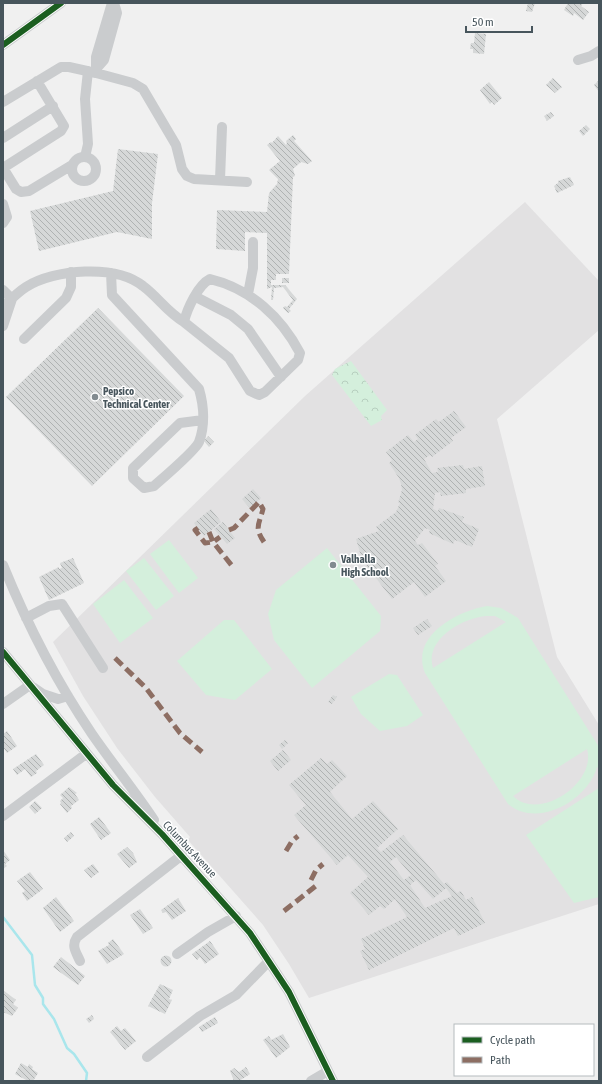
<svg xmlns="http://www.w3.org/2000/svg" width="602" height="1084" viewBox="0 0 602 1084" font-family="'Asap Condensed',sans-serif">
<style>
.education{fill:#e2e1e2}
.park{fill:url(#park-crowns)}
.pitch{fill:#d4efdc;fill-rule:evenodd}
.lines{fill:none;stroke-linecap:round;stroke-linejoin:round}
.stream{stroke:#a9e6ec;stroke-width:2.5}
.building{fill:url(#building-back-hatch);fill-rule:evenodd}
.minor{stroke:#caccce;stroke-width:10}
.quiet{stroke:#8d6e63;stroke-width:5;stroke-dasharray:10 5;stroke-linecap:butt}
.cycleway-casing{stroke:#fff;stroke-width:8}
.cycleway{stroke:#1b5e20;stroke-width:6}
.poi-dot{fill:#828b90;stroke:#fff;stroke-width:1.5}
.labels{text-anchor:middle;dominant-baseline:central;stroke-width:3;stroke-linejoin:round;paint-order:stroke}
.poi-label{font-size:11px;font-weight:bold;fill:#47555c;stroke:#fff;text-anchor:start}
.street-label{font-size:11px;fill:#47555c;stroke:#fff}
</style>
<defs>
<pattern id="park-crowns" width="20" height="18" patternUnits="userSpaceOnUse"><rect width="20" height="18" fill="#d4efdc"/><path d="M2 6a3 3 0 1 1 6 0M12 15a3 3 0 1 1 6 0" fill="none" stroke="#b7cfbf"/></pattern>
<pattern id="building-back-hatch" width="6" height="6" patternUnits="userSpaceOnUse"><rect width="6" height="6" fill="#d6d8d8"/><path d="M-1 5l2 2M0 0l6 6M5-1l2 2" fill="none" stroke="#afb2b2"/></pattern>
</defs>
<rect width="100%" height="100%" fill="#f0f0f0"/>
<path class="education" d="M525,202L599,281V330L497,419L557,657L599,725V904L309,998L289,964L263,925L188,840L190,837L155,797L117,748L83,696L53,642L305,396Z"/>
<path class="park" d="M351,361L387,410L381,416L382,420L371,426L332,375L335,369Z"/>
<path class="pitch" d="M169,540L198,578L179,593L150,554Z
M327,548L381,616L380,631L312,688L274,640L268,614L276,590Z
M144,558L174,596L156,610L126,571Z
M124,580L153,618L120,643L93,604Z
M487,606L501,608L518,618L599,747V769L597,767C588,800 538,829 508,804L425,673C410,636 457,611 487,606ZM486,616H495L506,622L433,668C424,640 462,618 486,616ZM587,749C597,783 539,822 513,796Z
M224,620H234L272,669L235,700L206,695L177,661Z
M389,674L397,675L423,715L407,726L380,731L361,714L351,697Z
M599,788V897L574,903L526,835Z"/>
<g class="lines">
<path class="stream" d="M3,917L32,955L35,985L43,998V1004L54,1019L67,1048L74,1054L87,1073L86,1081"/>
</g>
<path class="building" d="M528,3H535L532,12L526,11Z
M568,3H583L581,6L589,12L583,20L574,13L573,16L564,10Z
M475,33L486,34L484,54L473,53V49H470L471,43H474Z
M553,78L562,87L555,93L546,85Z
M599,80V92L594,85Z
M489,82L502,98L494,105L492,102L490,104L480,90Z
M551,112L554,116L547,121L544,116Z
M586,125L590,129L583,136L579,131Z
M293,135L296,139L294,141L312,161L308,164L301,162L293,169L295,176L293,177L289,274H276V280H271V285H285L297,299L289,309L291,311L288,313L283,308L285,306L287,307L293,300L283,287L274,288L273,300H271L272,287L267,289V233L245,232V251L216,249L217,210L267,212L269,193L277,184L278,179L269,170L280,161L267,145L271,142L272,143L278,136L286,145L287,143L286,141Z
M118,149L158,154L152,203V239L117,232L39,251L30,211L113,191Z
M570,177L574,185L557,193L554,186L558,183V181Z
M282,278H289V283H282Z
M98,308L184,396L92,486L6,397Z
M454,411L466,427L451,438L453,441L432,457L430,455L424,459L432,473L438,472L437,468L463,465L464,469L482,466L485,486L466,489V493L441,496L440,492L435,493L433,509L438,511L439,508L464,517L462,522L479,529L472,547L455,540L453,544L429,533L430,530L425,528L415,541L418,545L422,543L438,564L435,566L446,581L425,597L414,582L392,599L366,565L375,559L370,553L361,556L356,539L379,531L376,527L396,512L400,503H398L402,490L401,484L399,478L389,463L392,460L386,452L408,435L414,442L418,439L415,435L436,419L439,422Z
M208,436L214,442L209,447L204,441Z
M253,489L261,498L250,508L242,499Z
M211,509L221,522L204,536L194,523Z
M223,522L235,538L227,544L214,529Z
M73,558L84,583L49,600L39,577L59,567V569L62,568L60,563Z
M427,619L432,626L418,635L413,628Z
M333,695L337,697L332,704L328,702Z
M7,731L17,746L7,753L3,747V734Z
M285,740L288,743L282,749L279,745Z
M283,750L291,760L278,771L270,761Z
M36,754L44,765L36,771L37,773L31,777L25,769L17,775L13,769Z
M321,758L327,764L332,760L347,776L330,792L352,819L373,801L398,829L377,848L381,852L403,835L444,884L447,882L457,893L461,891L466,900L472,897L485,923L458,936L454,928L369,970L360,951L365,949L361,939L407,917L395,899L384,909L380,906L369,915L350,893L368,877L348,855L337,865L294,815L306,805L289,785ZM396,857L411,875L404,880L390,862ZM416,880L433,899L446,888L452,896L425,908L410,885Z
M69,787L77,793L75,794L79,800L71,806L72,808L67,813L60,804L61,803L60,801L63,798L60,795Z
M35,801L42,808L35,814L29,807Z
M99,817L111,833L101,840L90,824Z
M71,832L74,836L67,842L64,838Z
M127,847L133,853L137,862L129,868L117,854Z
M3,850L10,860L5,864L7,866L3,869Z
M93,864L99,872L91,878L84,870Z
M30,872L43,889L27,901L22,893L25,891L17,881Z
M56,897L74,921L60,932L43,908Z
M178,898L186,911L172,920L166,912L163,913L161,910Z
M140,909L153,928L143,934L130,915Z
M113,939L124,954L107,964L98,951L109,945L108,943Z
M210,941L219,954L205,964L200,957L197,960L192,954Z
M160.5 961a5.5 5.5 0 1 1 11 0a5.5 5.5 0 1 1-11 0Z
M61,957L85,976L78,985L53,967Z
M160,984L173,990L169,999L172,1000L165,1014L148,1006Z
M3,990L16,1000L13,1004L18,1008L12,1016L3,1012Z
M92,1015L94,1019L89,1023L86,1019Z
M215,1017L218,1023L202,1032L199,1027Z
M117,1026L121,1031L125,1028L136,1041L125,1050L110,1032Z
M283,1034L290,1047L276,1058L263,1040L269,1036L271,1040Z
M21,1063L28,1067L29,1064L33,1067L32,1069L38,1073L33,1081H28L15,1074Z
M246,1067L250,1074L239,1081H234L230,1071L234,1068L239,1072Z"/>
<g class="lines">
<path class="minor" d="M112,3L96,57V73L133,83L143,89L176,145L182,169L187,176L194,179L247,182
M3,45L61,3
M578,60L591,56L599,51
M97,68L104,60L117,13L114,3
M3,102L61,67H69L96,73
M3,138L53,106
M85,157L88,144L85,99L88,71
M72 169a12 12 0 1 1 24 0a12 12 0 1 1-24 0Z
M3,168L61,131L64,126L37,81
M3,168L16,189L21,192L29,191L72,165
M220,180L222,127
M3,204L7,217L3,223
M111,273L112,295L199,389C204,406 205,426 199,442C195,451 163,478 154,486L144,488L133,478V468L180,423L203,420
M210,279C251,289 281,317 300,353L298,360L265,392L259,395L250,391L229,358L184,322C187,309 198,285 210,279Z
M3,290L12,299L3,326
M248,294L253,268V242
M196,297L231,315L248,329L281,377
M3,307C10,300 18,292 26,287C54,269 116,264 143,286C159,298 166,311 184,322
M24,339L66,298L71,287V272
M3,565C27,624 56,681 92,734C112,763 134,790 154,820
M26,618L49,606L62,604L103,668
M3,652L113,785L162,834L250,933L289,992L333,1081
M3,704L30,685L43,694L58,699L68,696
M3,816L86,754
M177,954L208,932L236,916
M80,961C76,952 71,946 77,937L182,855
M147,1057L200,1016L236,995L269,961
M311,1081L328,1071"/>
<path class="quiet" d="M198,528L195,530L205,543L213,542L220,537
M229,530L234,528L259,502L263,509C259,525 254,527 264,542
M209,532L213,542L233,567
M115,658L146,688L180,733L202,752
M286,851L292,841L298,836
M311,880L316,870L323,864
M284,911L317,885"/>
<g class="cycleway-casing">
<path id="cycleway" d="M3,45L61,3
M3,652L113,785L162,834L250,933L289,992L333,1081"/>
</g>
<use href="#cycleway" class="cycleway"/>
</g>
<g class="poi-dot">
<circle cx="95" cy="397" r="4"/>
<circle cx="333" cy="565" r="4"/>
</g>
<g class="labels">
<g class="poi-label">
<text x="103" y="391">Pepsico<tspan x="103" dy="13">Technical Center</tspan></text>
<text x="341" y="559">Valhalla<tspan x="341" dy="13">High School</tspan></text>
</g>
<g class="street-label">
<text transform="translate(190 849) rotate(47)">Columbus Avenue</text>
</g>
</g>
<rect width="602" height="1084" fill="none" stroke="#47555c" stroke-width="8"/>
<rect x="454" y="1024" width="140" height="52" fill="#ffffff" stroke="#b5bbbe"/>
<rect x="462" y="1037" width="20" height="6" fill="#1b5e20" stroke="#b5bbbe"/>
<text x="490" y="1044" font-size="12" fill="#47555c">Cycle path</text>
<rect x="462" y="1057" width="20" height="6" fill="#8d6e63" stroke="#b5bbbe"/>
<text x="490" y="1064" font-size="12" fill="#47555c">Path</text>
<path d="M466 26v6h66v-6" fill="none" stroke="#47555c" stroke-width="2"/>
<text x="472" y="26" font-size="12" fill="#47555c" stroke="#ffffff" stroke-width="3" paint-order="stroke">50 m</text>
</svg>
